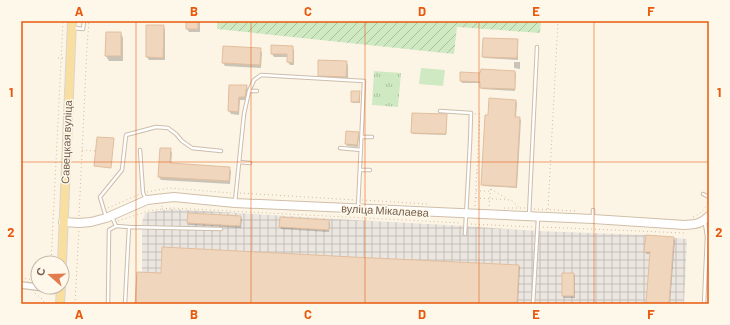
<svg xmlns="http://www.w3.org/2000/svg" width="730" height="325" viewBox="0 0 730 325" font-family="Barlow,sans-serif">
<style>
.industrial{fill:url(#industrial-grid)}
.grass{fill:#cfe9c3}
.park{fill:url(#park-tufts)}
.garden{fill:url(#garden-furrows)}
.shadow{fill:#0003}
.building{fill:#f0d6bd;stroke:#e2be9e}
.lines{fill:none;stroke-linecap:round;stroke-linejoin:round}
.service-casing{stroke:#cdbdab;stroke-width:4.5}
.minor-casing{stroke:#cdbdab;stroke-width:8}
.secondary-casing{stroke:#d0bea9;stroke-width:10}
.primary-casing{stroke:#dbd5d0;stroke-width:10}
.path{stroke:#d5b9a0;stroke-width:1;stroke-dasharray:1 3;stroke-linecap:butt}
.service{stroke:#fff;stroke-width:2.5}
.minor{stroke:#fff;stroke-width:5.5}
.secondary{stroke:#fff;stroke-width:8}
.primary{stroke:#f8de9f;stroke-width:8}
.grid{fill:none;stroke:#e8590c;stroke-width:1;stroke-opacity:0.55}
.labels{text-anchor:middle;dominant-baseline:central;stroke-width:3;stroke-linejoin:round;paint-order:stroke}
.street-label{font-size:11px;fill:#735d4b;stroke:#fef8eb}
.neatline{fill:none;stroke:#e8590c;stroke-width:1.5}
.grid-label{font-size:13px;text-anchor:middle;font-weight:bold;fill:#e8590c}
</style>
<defs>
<pattern id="industrial-grid" width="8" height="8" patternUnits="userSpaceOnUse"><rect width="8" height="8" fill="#ebe6df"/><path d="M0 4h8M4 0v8" fill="none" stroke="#c3beb7"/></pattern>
<pattern id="park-tufts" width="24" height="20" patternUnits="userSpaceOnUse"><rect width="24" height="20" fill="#cfe9c3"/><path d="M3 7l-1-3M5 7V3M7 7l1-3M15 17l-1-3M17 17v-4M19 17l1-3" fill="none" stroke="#acc0a0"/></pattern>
<pattern id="garden-furrows" width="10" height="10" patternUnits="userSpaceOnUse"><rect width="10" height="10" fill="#cfe9c3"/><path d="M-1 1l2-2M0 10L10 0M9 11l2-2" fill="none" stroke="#acc0a0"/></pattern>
</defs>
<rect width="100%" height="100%" fill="#fcf5e5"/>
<path class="industrial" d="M171,209L354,220L465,226L537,231L646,235L687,239L684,304H135L137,272H142V222L145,213Z"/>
<path class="grass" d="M421,68L445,70L443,86L419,84Z"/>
<path class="park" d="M374,71L401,73L398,107L372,105Z"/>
<path class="garden" d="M217,21H541L540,33L457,27L454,54L217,29Z"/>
<path class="shadow" d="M187,21H200V32H189L187,29Z
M147,26H163L165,29V60H149L147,57Z
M121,33L123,38V61H109L106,56Z
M517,40L518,42V60L484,58L483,56Z
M292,47L294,50V65H290L288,62V57H274L272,54Z
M260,49L262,53L261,68L225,66L223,63Z
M346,62L348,65V80L320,78L319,75Z
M514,62H520V69L514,68Z
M515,72L516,74L515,91L482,89L481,87V83H462L461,81L481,74Z
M230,86H247L248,90L246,100H240L239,115L231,114L229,111Z
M360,93V103H353L352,102Z
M516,101L517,103L516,118H519L521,120L517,188L483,186L482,184Z
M447,116L446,135L413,134L412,132Z
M358,133L359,135L358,147L347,146L346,143Z
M170,149L172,153L171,165L229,168L231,171L230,184L161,180L159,177Z
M240,217L242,219L241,228L189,225L188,223Z
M281,218L328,221L330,223L329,232L281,229L280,227Z
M673,238L675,240L670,304H647L651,254H647L645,252Z
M519,266L520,267L518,304H136L162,274Z
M563,274H574L575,276V298H564L563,296Z"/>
<path class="building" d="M186,21H198V29H186Z
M146,25H164L163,58L146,57Z
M106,32H121V56H105Z
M483,38L518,39L517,58L482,57Z
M271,45L293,46V63L287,62V54H271Z
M223,46L261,48L260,65L222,63Z
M318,60L347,61L346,77L318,76Z
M481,69L515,71V89L480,88V82L460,81V72L480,73Z
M229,85H247L245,97H239L238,112L228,111Z
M351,91H360L359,102H351Z
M489,98L516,100L515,117H520L516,187L481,185L485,115H488Z
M412,113L447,114L446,134L411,133Z
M346,131L359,132L357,145L345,144Z
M97,137L114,138L111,168L94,166Z
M160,148H171L170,163L230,167L229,181L158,177Z
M188,213L241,216L240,226L187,223Z
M280,217L329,220V230L279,227Z
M646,235L674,237L669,304H646L650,252H644Z
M162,247L353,257L519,265L517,304H135L137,272L161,273Z
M562,273H574V296H562Z"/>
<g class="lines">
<g class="service-casing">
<path id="service" d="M74,28L83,29L84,21
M250,91H257
M440,111L471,113L470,143L465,234
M362,137H372
M340,148L361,150
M140,150L143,193L146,199
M239,162L250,163
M360,170H370
M703,194L709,197
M235,202L244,114L249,91L254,80L261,75L364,81L358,208
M529,216L537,47
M106,217L100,197L122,170L126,135L156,127L168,128L176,134L182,141L192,148L221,151
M112,217L116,226
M593,218V210
M129,227L221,229
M108,304L109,230L116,226L129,227L125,304
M533,304L538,219
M704,304L707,237L705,223"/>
</g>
<g class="minor-casing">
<path id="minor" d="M21,285L61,290"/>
</g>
<g class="secondary-casing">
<path id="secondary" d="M63,222L79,223L91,222L106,218L147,200L174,197L235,203L593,219L685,225C696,224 701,224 709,216"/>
</g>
<g class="primary-casing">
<path id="primary" d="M62,263L72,21
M60,304L61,287"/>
</g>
<path class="path" d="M58,58H64
M82,150L95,151
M477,172L481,173
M491,189L507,199
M476,191H489
M147,192L169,188L231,193
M240,193L355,200
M476,198L511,200L520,208
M362,200L427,204
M475,206L480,114H475
M489,206L491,185
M108,208L140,194
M504,208H525
M162,209L172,208L461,223
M534,209L575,211
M548,209L558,21
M79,216L87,47L89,21
M693,217C701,214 705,209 709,202
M118,221L148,211L162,209V206
M471,224L533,227
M543,227L685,233
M51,263L63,21
M21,278L35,280
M36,282V280H38
M35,293L42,299L45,304
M75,304L79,229"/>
<use href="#service" class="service"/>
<use href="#minor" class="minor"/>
<use href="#secondary" class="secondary"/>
<use href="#primary" class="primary"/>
</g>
<path class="grid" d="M136,21V304M251,21V304M365,21V304M479,21V304M594,21V304M21,162H709"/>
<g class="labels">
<g class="street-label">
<text transform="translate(66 142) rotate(-88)">Савецкая вуліца</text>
<text transform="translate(385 210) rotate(3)">вуліца Мікалаева</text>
</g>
</g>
<rect width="730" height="325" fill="none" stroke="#fef8eb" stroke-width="44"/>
<g transform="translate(50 275) rotate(290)"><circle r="19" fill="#fef8eb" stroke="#c6baab"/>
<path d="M0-3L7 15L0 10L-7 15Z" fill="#e27b4d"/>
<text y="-6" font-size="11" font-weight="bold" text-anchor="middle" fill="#735d4b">С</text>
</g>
<rect x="22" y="22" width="686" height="281" class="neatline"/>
<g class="grid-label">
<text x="79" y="16">A</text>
<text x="194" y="16">B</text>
<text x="308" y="16">C</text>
<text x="422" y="16">D</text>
<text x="536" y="16">E</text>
<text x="651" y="16">F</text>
<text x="11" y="97">1</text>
<text x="719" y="97">1</text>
<text x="11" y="237">2</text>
<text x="719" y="237">2</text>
<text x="79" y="319">A</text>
<text x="194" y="319">B</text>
<text x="308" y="319">C</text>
<text x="422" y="319">D</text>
<text x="536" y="319">E</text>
<text x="651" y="319">F</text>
</g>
</svg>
